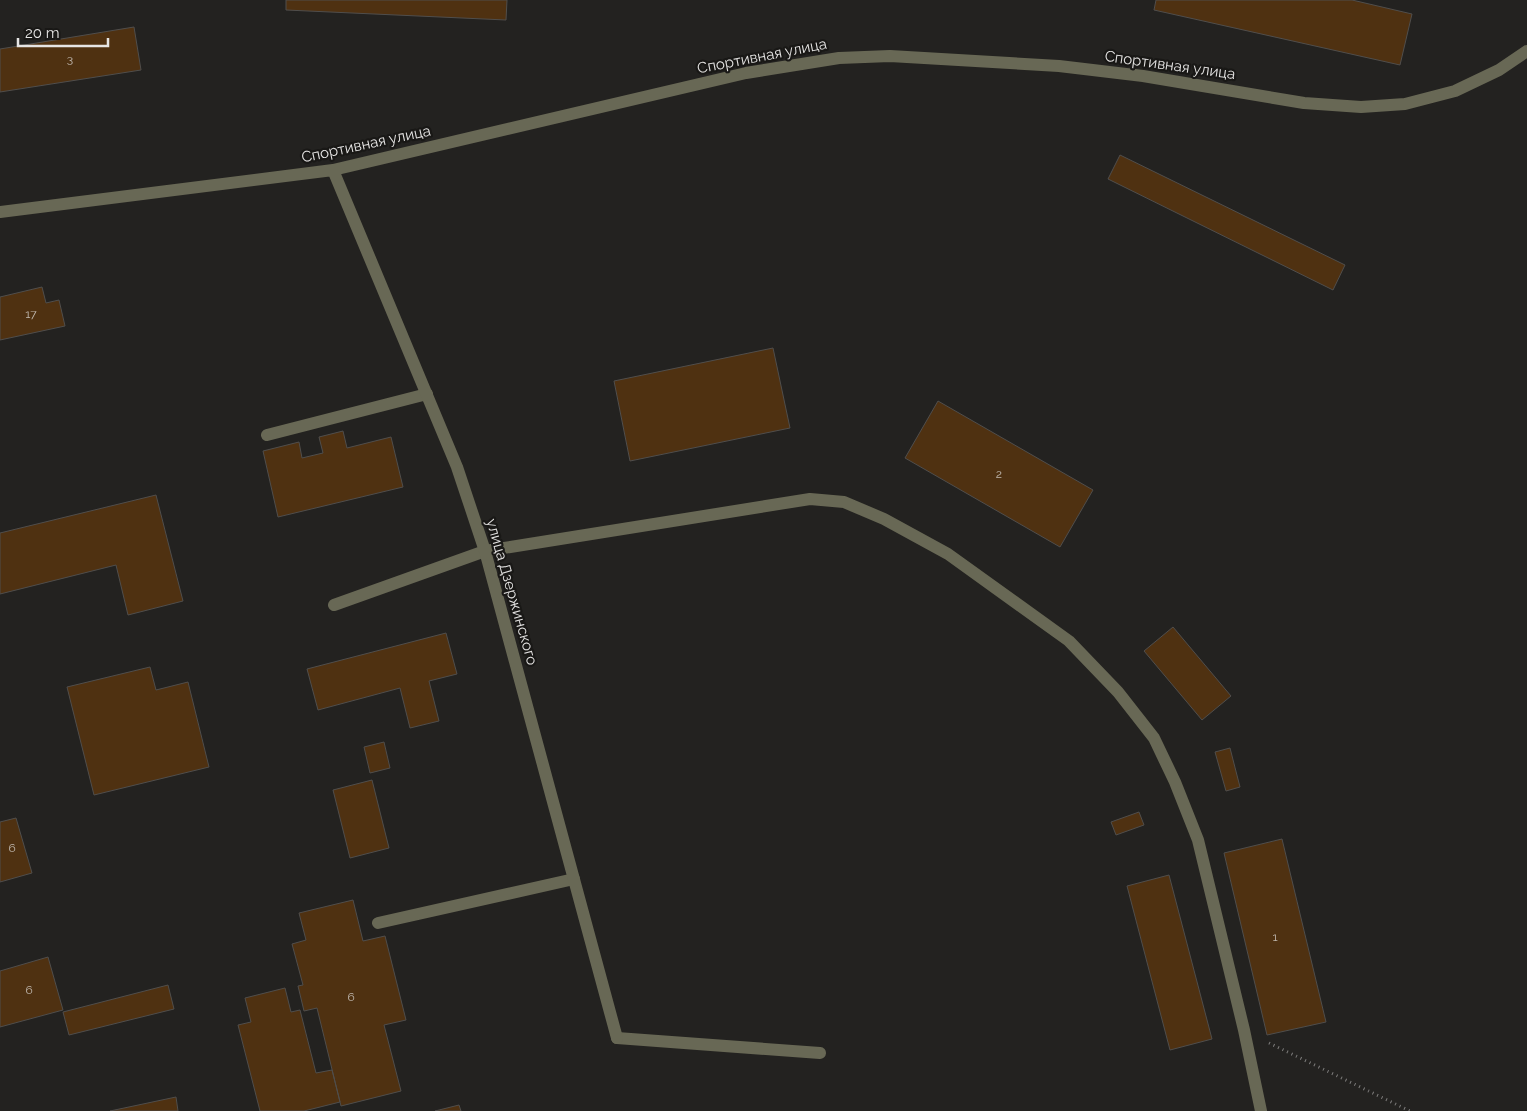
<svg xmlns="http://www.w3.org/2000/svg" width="1527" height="1111" viewBox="0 0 1527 1111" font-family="Raleway,sans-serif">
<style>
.building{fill:#4f3111;stroke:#504e4c}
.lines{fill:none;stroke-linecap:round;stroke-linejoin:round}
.path{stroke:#7f7e7d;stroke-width:3;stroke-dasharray:1 4;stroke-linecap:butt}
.lane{stroke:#686855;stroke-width:12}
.street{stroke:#686855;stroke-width:12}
.labels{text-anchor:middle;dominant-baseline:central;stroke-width:4.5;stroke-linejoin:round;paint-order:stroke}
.number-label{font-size:12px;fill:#c0b8af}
.street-label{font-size:15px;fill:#e6e5e4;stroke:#191816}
</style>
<rect width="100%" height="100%" fill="#232220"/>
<path class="building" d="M286,0H507L506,20L286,10Z
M1156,0H1352L1412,14L1400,65L1154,10Z
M134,27L141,70L0,92V49Z
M1120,155L1345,265L1333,290L1108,179Z
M42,287L46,303L59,300L65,326L0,340V297Z
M773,348L790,428L630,461L614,381Z
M938,401L1093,490L1060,547L905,458Z
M343,431L347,448L391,437L403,487L278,517L263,451L299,442L302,458L323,453L319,437Z
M156,495L183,601L128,615L116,565L0,594V533Z
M1173,627L1231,696L1202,720L1144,651Z
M446,633L457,674L429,681L439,721L410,728L400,688L318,710L307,669Z
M150,667L156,690L188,682L209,767L94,795L67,687Z
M384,742L390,768L370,773L364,747Z
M1230,748L1240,787L1226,791L1215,752Z
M372,780L389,848L350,858L333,790Z
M1139,812L1144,825L1116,835L1111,822Z
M16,818L32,873L0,882V822Z
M1282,839L1326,1022L1267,1035L1224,853Z
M1169,875L1212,1039L1170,1050L1127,886Z
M353,900L363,941L385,936L406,1020L384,1025L401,1091L341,1106L317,1008L304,1011L298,986L303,985L292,944L306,940L299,913Z
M48,957L63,1010L0,1027V971Z
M168,985L174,1009L69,1035L63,1012Z
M285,988L291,1012L300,1010L316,1073L332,1070L340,1102L304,1111H260L238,1025L251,1022L245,998Z
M176,1097L178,1111H110Z
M459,1105L461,1111H435Z"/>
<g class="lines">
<path class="path" d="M1269,1043L1410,1111"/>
<path class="lane" d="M267,435L427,394
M334,605L485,551L810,499L844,502L884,519L948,554L1069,641L1118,692L1154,738L1175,782L1198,840L1244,1030L1261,1111
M378,923L574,879
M617,1038L820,1053"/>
<path class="street" d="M333,170L457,467L485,551L617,1038
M0,212L333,170L746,73L839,58L890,56L1059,66L1143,76L1304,103L1361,107L1405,104L1455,91L1499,70L1527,51"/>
</g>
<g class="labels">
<g class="number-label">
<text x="70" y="59">3</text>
<text x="31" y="314">17</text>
<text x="999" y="474">2</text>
<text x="12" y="848">6</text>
<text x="1275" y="937">1</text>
<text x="29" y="990">6</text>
<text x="351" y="997">6</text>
</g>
<g class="street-label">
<text transform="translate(762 56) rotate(-11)">Спортивная улица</text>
<text transform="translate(1170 65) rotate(8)">Спортивная улица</text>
<text transform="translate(366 144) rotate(-12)">Спортивная улица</text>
<text transform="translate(512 592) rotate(74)">улица Дзержинского</text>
</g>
</g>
<path d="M18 38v8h90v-8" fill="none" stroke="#e6e5e4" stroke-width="2.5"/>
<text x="25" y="38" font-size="15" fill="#e6e5e4" stroke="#191816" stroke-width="4" paint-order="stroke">20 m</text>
</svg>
